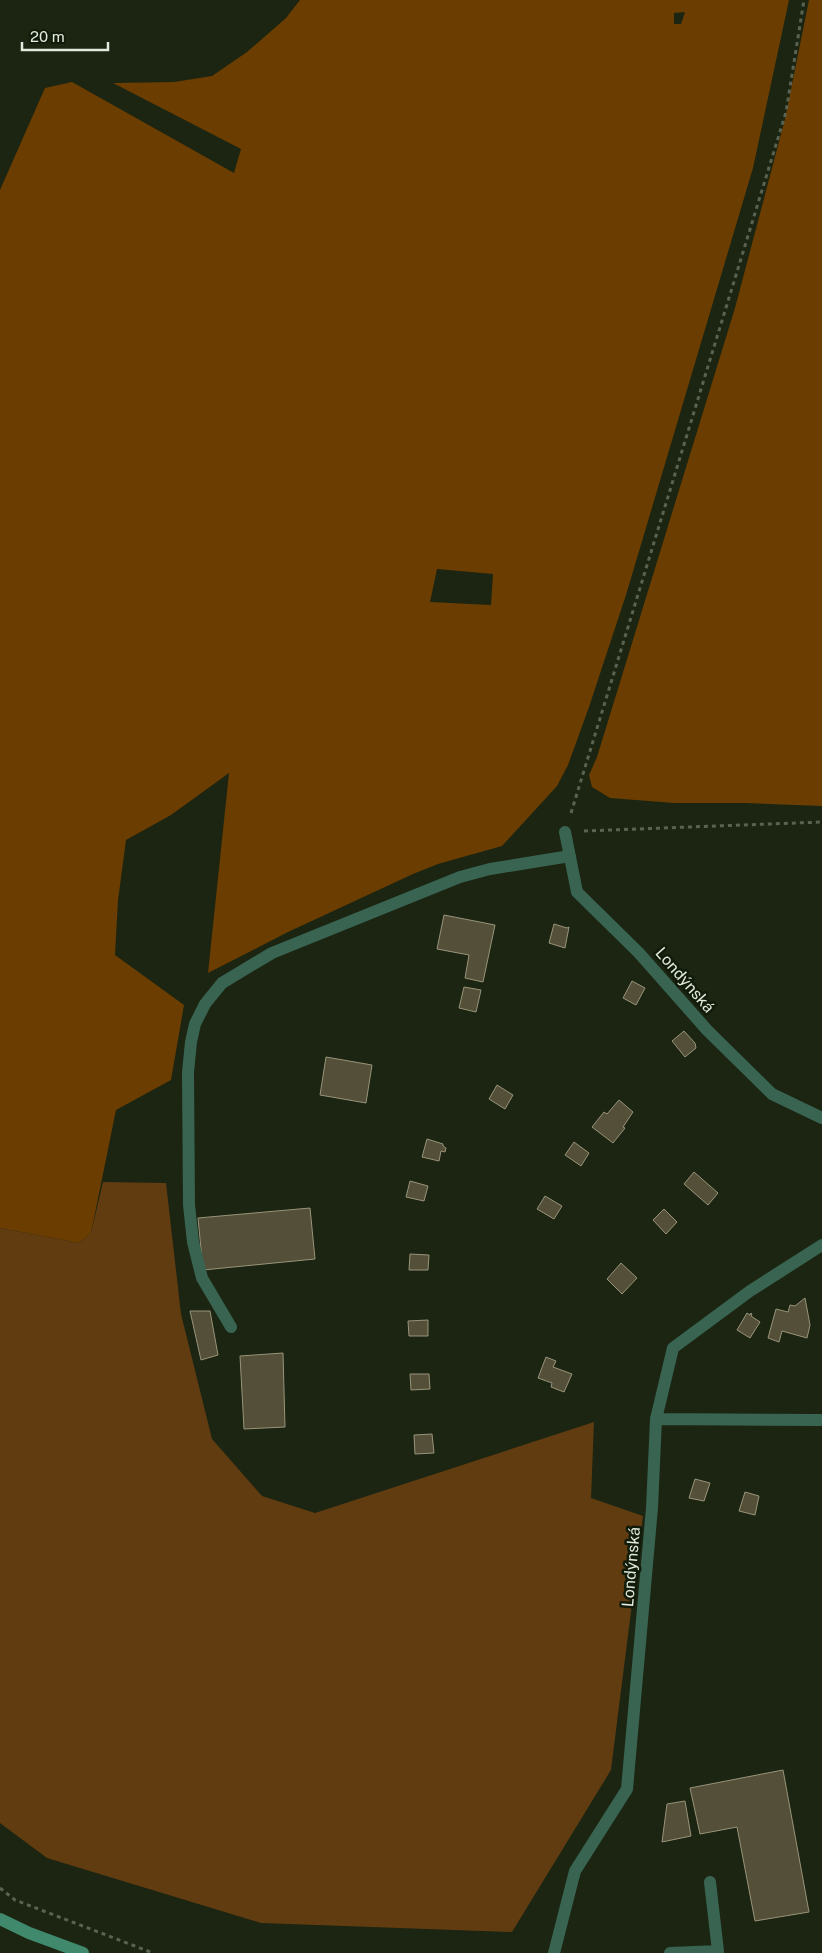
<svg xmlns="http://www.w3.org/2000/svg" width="822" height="1953" viewBox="0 0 822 1953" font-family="'Public Sans',sans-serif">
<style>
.green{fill:#6b3d00;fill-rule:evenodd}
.forest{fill:#613c11}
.building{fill:#544f38;stroke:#99947a}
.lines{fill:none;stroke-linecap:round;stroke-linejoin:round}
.path{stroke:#5a6352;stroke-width:3;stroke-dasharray:4 4;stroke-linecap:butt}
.lane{stroke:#386451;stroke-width:12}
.street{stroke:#386451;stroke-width:12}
.secondary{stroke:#40896c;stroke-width:12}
.labels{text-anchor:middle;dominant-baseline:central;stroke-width:5;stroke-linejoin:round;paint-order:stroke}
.street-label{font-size:16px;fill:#e2e9dd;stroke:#111b09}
</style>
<rect width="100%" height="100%" fill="#1b2512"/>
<path class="green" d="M300,0H789L753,168L626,595L589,707L568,765L557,786L502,846L438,864L413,874L288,932L208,973L229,773L171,815L126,840L118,900L115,955L184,1005L171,1080L116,1110L91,1233L79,1243L0,1228V190L45,88L72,82L234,173L241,149L113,83L174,82L212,76L247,52L286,18ZM685,12L681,24H674V13ZM437,569L493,574L491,605L430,602Z
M809,0H822V806L746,803H674L610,798L592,787L589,775L597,757L735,308L785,119Z"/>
<path class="forest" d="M103,1182L166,1183L181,1314L212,1439L262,1496L315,1513L594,1422L591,1498L643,1516L611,1770L512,1932L261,1923L47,1858L0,1823V1228L79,1243L91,1233Z"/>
<path class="building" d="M444,915L495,925L483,982L465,978L469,955L437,949Z
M554,924L567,928L569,927L565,948L549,943Z
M632,981L645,988L636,1005L623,998Z
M464,987L481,990L476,1012L459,1008Z
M684,1031L695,1043L696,1048L685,1057L672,1041Z
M326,1057L372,1065L366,1103L320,1095Z
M497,1085L513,1095L505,1109L489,1099Z
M619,1100L633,1112L623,1127L625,1128L613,1143L592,1127L604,1112L607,1114Z
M427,1139L443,1144V1146L446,1148L445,1152L441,1151L439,1161L422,1157Z
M574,1142L589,1153L581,1166L565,1155Z
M694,1172L718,1193L708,1205L684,1184Z
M410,1181L428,1186L424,1201L406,1197Z
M545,1196L562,1206L554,1219L537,1209Z
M310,1208L315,1259L203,1270L198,1218Z
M664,1209L677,1222L666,1234L653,1220Z
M410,1254L429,1255L428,1270H409Z
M621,1263L637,1278L622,1294L607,1279Z
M805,1298L810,1325L807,1338L782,1331L779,1342L768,1338L776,1309L788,1312L790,1305L795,1306Z
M190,1311H210L218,1355L201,1360Z
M747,1313L750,1315L751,1313L752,1314L751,1316L760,1322L750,1338L737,1330Z
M428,1320V1336H409L408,1321Z
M283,1353L285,1427L244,1429L240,1356Z
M546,1357L556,1361L553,1367L572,1374L564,1392L551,1387L552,1383L538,1378Z
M410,1374H429L430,1389L411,1390Z
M432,1434L434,1453L415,1454L414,1435Z
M695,1479L710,1483L704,1501L689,1498Z
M745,1492L759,1496L755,1515L739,1511Z
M783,1770L809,1912L755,1921L737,1827L700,1834L690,1788Z
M685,1801L691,1836L662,1842L667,1804Z"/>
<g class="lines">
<path class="path" d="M571,813L786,112L804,0
M584,831L822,822
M0,1888L15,1900L153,1953"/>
<path class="lane" d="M670,1953L718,1951L710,1882"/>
<path class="street" d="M565,832L577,892L639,953L707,1030L772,1094L822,1118
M231,1327L202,1278L193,1242L189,1205L188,1072L191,1042L195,1024L205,1004L222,983L272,953L460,877L490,869L570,856
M656,1419L822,1420
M554,1953L575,1871L627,1789L652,1508L656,1419L673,1348L750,1291L822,1245"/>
<path class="secondary" d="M0,1919L29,1933L83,1953"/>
</g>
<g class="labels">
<g class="street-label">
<text transform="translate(685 980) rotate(49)">Londýnská</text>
<text transform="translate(631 1567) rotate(-85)">Londýnská</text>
</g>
</g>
<path d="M22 42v8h86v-8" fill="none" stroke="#e2e9dd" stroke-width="2.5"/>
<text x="30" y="42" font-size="15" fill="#e2e9dd" stroke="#111b09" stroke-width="4" paint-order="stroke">20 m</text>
</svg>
